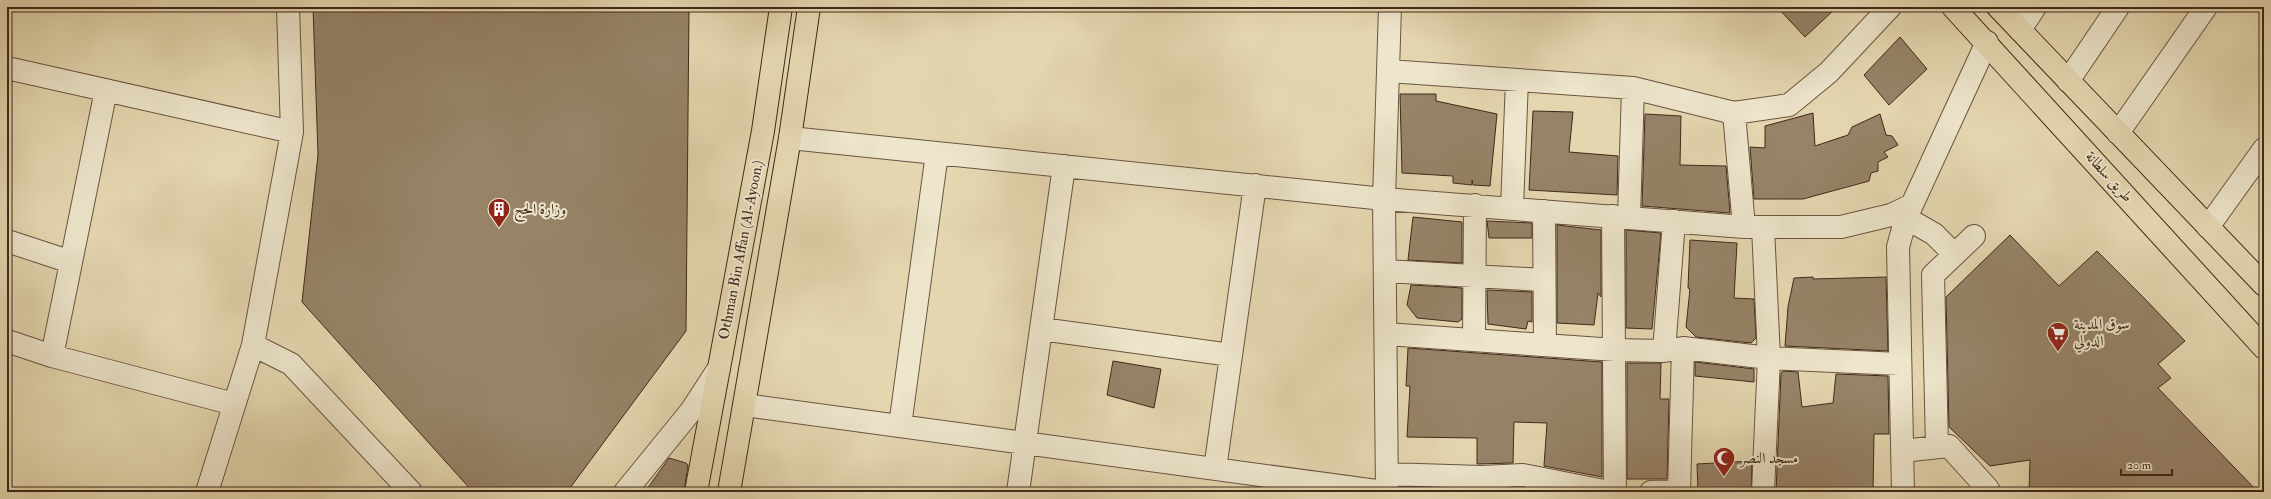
<svg xmlns="http://www.w3.org/2000/svg" width="2271" height="499" viewBox="0 0 2271 499" font-family="'IM FELL Double Pica',Amiri,serif">
<style>
.building{fill:#968368;stroke:#41281a}
.lines{fill:none;stroke-linecap:round;stroke-linejoin:round}
.minor-casing{stroke:#6a5440;stroke-width:24}
.major-casing{stroke:#41281a;stroke-width:24}
.minor{stroke:#ede5cc;stroke-width:22}
.major{stroke:#e4d7b0;stroke-width:22}
.labels{text-anchor:middle;dominant-baseline:central;stroke-width:4;stroke-linejoin:round;paint-order:stroke}
.street-label{font-size:15px;fill:#41281a;stroke:#ede5cc}
.poi-label{font-size:15px;fill:#41281a;stroke:#ede5cc;text-anchor:start}
</style>
<rect width="100%" height="100%" fill="#e4d7b0"/>
<filter id="stains"><feTurbulence type="fractalNoise" baseFrequency=".005" numOctaves="4"/><feColorMatrix values="0 0 0 0 .2 0 0 0 0 .09 0 0 0 0 .02 0 0 0 .5 -.17"/></filter>
<radialGradient id="worn" r=".72"><stop offset=".6" stop-color="#630" stop-opacity="0"/><stop offset="1" stop-color="#630" stop-opacity=".3"/></radialGradient>
<path class="building" d="M313,7H689L686,331L567,492H473L302,302L318,155Z
M1777,7H1837L1805,37Z
M1900,37L1927,69L1889,105L1864,75Z
M1400,94H1436V101L1497,114L1490,186L1473,185L1472,180V185L1453,183V176L1402,173Z
M1533,111L1573,112L1569,152L1618,156L1617,195L1529,190Z
M1813,113L1815,146L1848,135L1852,127L1880,114L1886,135L1892,136L1898,145L1884,152L1888,157L1878,162V171L1871,173L1869,181L1803,199H1754L1750,147L1765,148V126Z
M1645,114L1681,116L1680,165L1726,166L1730,213L1642,206Z
M1413,217L1462,222V263L1408,260Z
M1487,221L1532,223V238H1489Z
M1557,225L1601,230V297L1598,293L1594,325L1557,323Z
M1626,230L1661,233L1652,329L1626,328Z
M2010,235L2059,286L2097,251L2145,299L2185,341L2158,364L2171,378L2158,388L2258,492H2029L2030,460L1990,466L1949,427L1946,297Z
M1690,240L1737,243L1734,298L1754,299L1756,338L1751,343L1696,337L1686,327L1690,289L1688,288Z
M1813,277V279L1886,277L1888,351L1785,346L1788,307L1794,278Z
M1411,285L1462,288V319L1458,322L1417,318L1407,305Z
M1487,290L1532,292V322L1528,321L1526,329L1488,324Z
M1408,348L1602,362V477L1544,466L1547,423L1514,422L1513,463L1477,464V438L1407,437L1410,386H1406Z
M1113,361L1161,369L1154,408L1107,395Z
M1695,362L1754,369V382L1695,376Z
M1627,363H1661L1660,399H1669L1667,479H1627Z
M1783,371L1798,372L1802,407L1833,403L1836,374L1888,376L1889,434H1874L1873,492H1776L1781,373Z
M669,458L686,463L688,465L684,492H645Z
M1752,461L1751,492H1698L1697,464Z"/>
<g class="lines">
<g class="minor-casing">
<path id="minor" d="M2020,30L2035,7
M7,68L292,132
M1388,71L1633,88L1734,113L1789,105L1829,72L1890,7
M2068,81L2118,7
M1734,113L1744,227
M2118,133L2206,7
M790,138L1384,199L1744,227H1841L1891,215L1912,205
M1512,208L1517,80
M1544,211L1545,345
M1613,216L1615,492
M1629,217L1633,88
M1906,218L1934,234L1954,254
M1763,227L1769,358L1900,364
M2208,227L2264,149
M7,241L71,262
M1385,271L1544,280
M1041,329L1231,355
M1386,334L1615,350L1664,351L1683,348L1769,358L1763,492
M1474,340L1475,205
M7,341L52,356L234,404
M253,345L291,364L411,492
M1664,351L1674,221
M52,356L106,90
M745,405L1384,492
M900,426L937,153
M1937,447L1933,275L1974,236
M1902,451L1949,446L1988,489
M1215,469L1255,185
M1387,474L1481,477L1523,475L1609,492
M207,492L253,345L292,132L288,7
M625,492L691,411L719,368
M1018,492L1064,166
M1387,492L1384,199L1390,7
M1651,492L1679,491
M1679,492L1683,348
M1903,492L1898,247L1906,218L1987,42"/>
</g>
<g class="major-casing">
<path id="major" d="M1953,7L2264,348
M1998,7L2264,285
M696,492L763,131L781,7
M729,492L790,138L809,7"/>
</g>
<use href="#minor" class="minor"/>
<use href="#major" class="major"/>
</g>
<defs>
<g id="building-pin" transform="scale(1.15)"><path d="M0 17L-7.5 6A9.5 9.5 0 1 1 7.5 6Z" fill="#8f2418" stroke="#ede5cc"/><path d="M-4-6H4V6H1V3H-1V6H-4ZM-2.5-4.3h1.7v1.8h-1.7ZM.8-4.3h1.7v1.8H.8ZM-2.5-1h1.7V.8h-1.7ZM.8-1h1.7V.8H.8Z" fill="#fff"/></g>
<g id="supermarket-pin" transform="scale(1.15)"><path d="M0 17L-7.5 6A9.5 9.5 0 1 1 7.5 6Z" fill="#8f2418" stroke="#ede5cc"/><path d="M-6-5.5h2.5l.6 2H6L4.5 2H-2.5L-4.4-4H-6ZM-1.5 3.2a1.3 1.3 0 1 0 .1 0ZM3 3.2a1.3 1.3 0 1 0 .1 0Z" fill="#fff"/></g>
<g id="mosque-pin" transform="scale(1.15)"><path d="M0 17L-7.5 6A9.5 9.5 0 1 1 7.5 6Z" fill="#8f2418" stroke="#ede5cc"/><path d="M3.5-4.9A6 6 0 1 0 3.5 4.9A5 5 0 1 1 3.5-4.9Z" fill="#fff"/></g>
</defs>
<g fill-rule="evenodd">
<use href="#building-pin" x="499" y="209"/>
<use href="#supermarket-pin" x="2058" y="333"/>
<use href="#mosque-pin" x="1724" y="458"/>
</g>
<g class="labels">
<g class="street-label">
<text transform="translate(2109 177) rotate(48)">طريق سلطانة</text>
<text transform="translate(741 250) rotate(-79)">Othman Bin Affan (Al-Ayoon.)</text>
</g>
<g class="poi-label">
<text x="514" y="209">وزارة الحج</text>
<text x="2074" y="324">سوق المدينة<tspan x="2074" dy="17">الدولي</tspan></text>
<text x="1740" y="458">مسجد النصر</text>
</g>
</g>
<rect width="2271" height="499" fill="none" stroke="#e4d7b0" stroke-width="24"/>
<rect x="8" y="8" width="2255" height="483" fill="none" stroke="#41281a" stroke-width="2"/>
<rect x="12" y="12" width="2247" height="475" fill="none" stroke="#41281a"/>
<path d="M2121 469v6h51v-6" fill="none" stroke="#41281a" stroke-width="2"/>
<text x="2127" y="469" font-size="12" fill="#41281a" stroke="#ede5cc" stroke-width="3" paint-order="stroke">20 m</text>
<rect width="100%" height="100%" filter="url(#stains)"/>
<rect width="100%" height="100%" fill="url(#worn)"/>
</svg>
